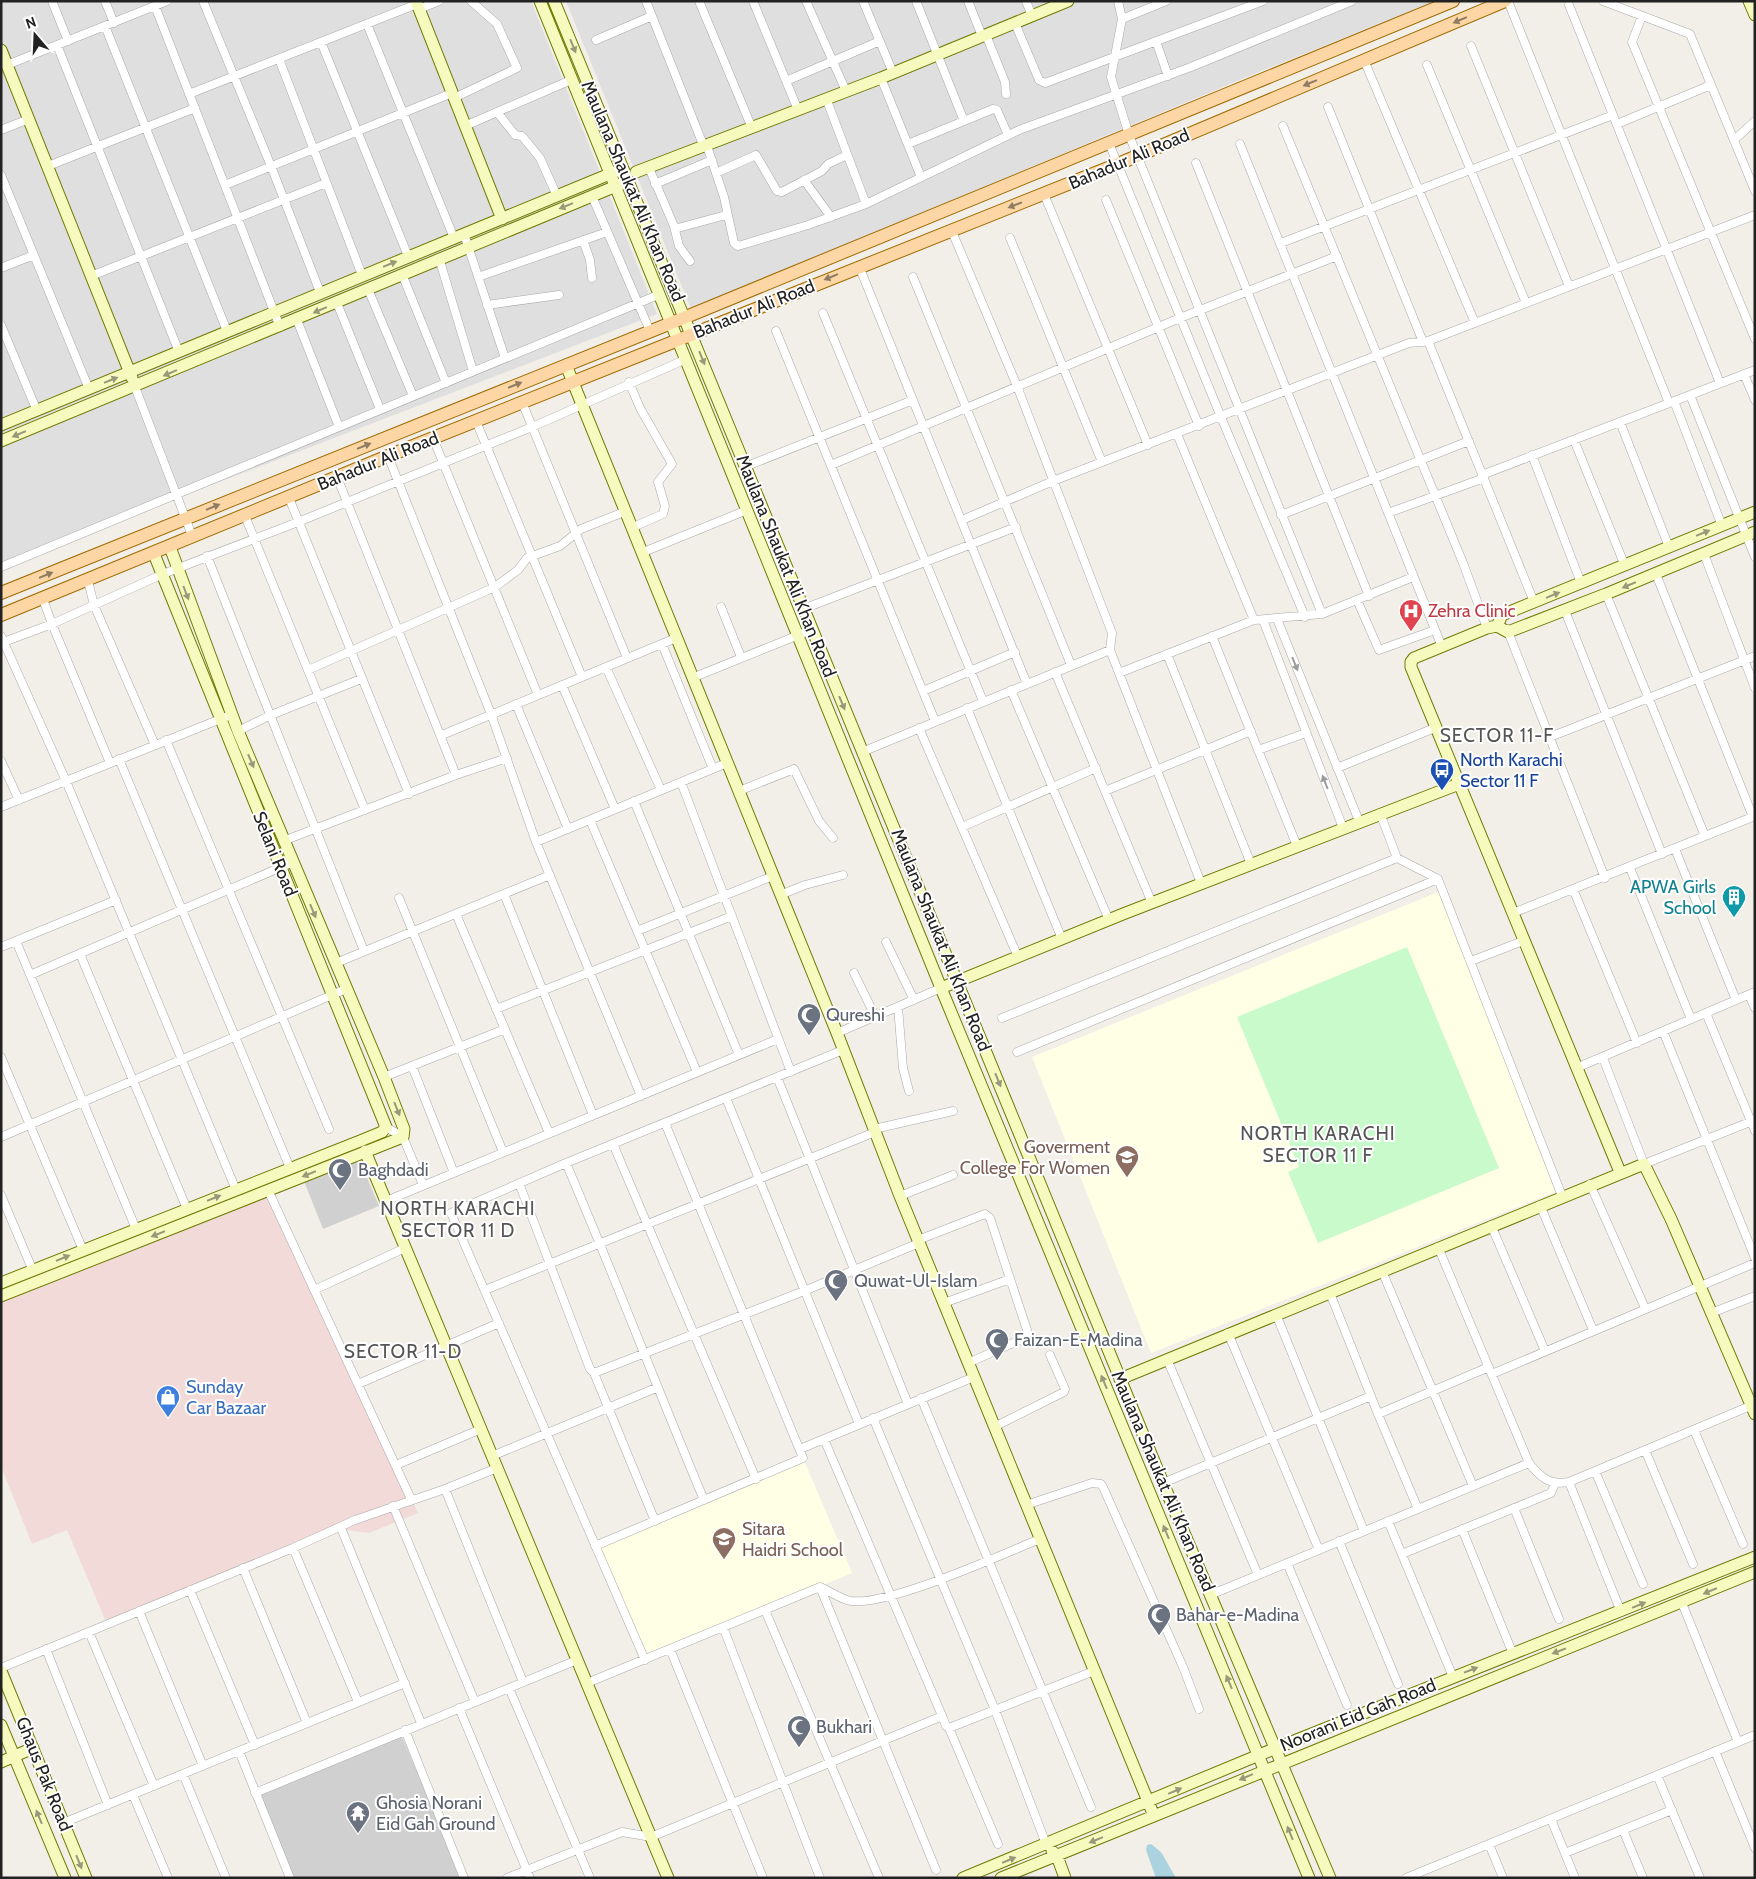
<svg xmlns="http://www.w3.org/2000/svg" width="1756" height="1879" viewBox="0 0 1756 1879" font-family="Cabin,sans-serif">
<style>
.residential{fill:#e0dfdf}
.commercial{fill:#f2dad9}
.education{fill:#ffffe5}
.religious{fill:#d0d0d0}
.park{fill:#c8facc}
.water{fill:#aad3df}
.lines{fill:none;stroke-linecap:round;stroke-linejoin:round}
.street-casing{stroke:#a9a9a9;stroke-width:9}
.secondary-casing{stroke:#707d05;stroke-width:13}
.primary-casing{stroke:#a06b00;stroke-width:14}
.street{stroke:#fff;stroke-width:8}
.secondary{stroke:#f7fabf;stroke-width:11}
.primary{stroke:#fcd6a4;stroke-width:12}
.oneway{fill:#8f7c63}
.oneway2{fill:#979978}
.oneway3{fill:#9c9c9c}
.labels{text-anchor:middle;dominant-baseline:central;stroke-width:4;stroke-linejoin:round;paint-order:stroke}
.street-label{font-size:18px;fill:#222;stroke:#fff}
.health-label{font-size:18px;fill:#be3a42;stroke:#fff;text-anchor:start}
.transit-label{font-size:18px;fill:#164399;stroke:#fff;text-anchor:start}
.culture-label{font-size:18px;fill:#0d838f;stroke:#fff;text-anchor:end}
.worship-label{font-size:18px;fill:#5b616d;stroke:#fff;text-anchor:start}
.education-label{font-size:18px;fill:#785e54;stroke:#fff;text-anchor:end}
.shop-label{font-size:18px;fill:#366cbe;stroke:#fff;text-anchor:start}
.neighbourhood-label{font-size:19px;letter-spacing:1px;fill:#555;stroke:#fff}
</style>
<rect width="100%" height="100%" fill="#f2efe9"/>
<path class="residential" d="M1,1H531L657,314L1,566Z
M566,1H1436L1261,71L691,309Z"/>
<path class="commercial" d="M267,1190L418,1513L369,1533L339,1529L107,1624L67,1530L32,1544L1,1466V1296Z"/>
<path class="education" d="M1443,890L1560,1190L1151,1353L1032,1057Z
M803,1458L852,1573L645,1660L595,1546Z"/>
<path class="religious" d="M357,1154L379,1206L323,1229L302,1176Z
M400,1732L462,1878H290L255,1790Z"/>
<path class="park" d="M1407,947L1499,1168L1318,1243L1288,1172L1299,1167L1237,1017Z"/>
<path class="water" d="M1151,1844L1161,1852L1176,1878H1156L1146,1850L1147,1845Z"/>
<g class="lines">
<g class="street-casing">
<path id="street" d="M52,1L68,41
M105,1L114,23
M203,1L271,166L320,292
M646,1L704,147
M699,1L752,128
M753,1L798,110
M806,1L846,91
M863,1L893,73
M916,1L964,121
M968,1L982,36
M1026,1L1032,16
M1118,1L1122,19L1111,77L1129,135L1322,614
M1508,1L1669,403
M1603,1L1690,34L1755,191
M1569,5L1720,383
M155,6L280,327
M419,9L439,1
M1642,16L1632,42L1755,339
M1122,19L1166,1
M1015,23L1039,80L1045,83L1263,1
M367,24L454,238
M105,26L227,331
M986,35L1005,82L1006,94
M596,40L652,16
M1156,41L1168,76
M321,42L408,256
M57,45L179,352
M1471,46L1569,286
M279,59L362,275
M1364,60L1475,323
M7,65L167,1
M1427,65L1526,303
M881,78L921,177
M786,81L880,41
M189,94L417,4
M454,98L517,68L497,24L471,1
M826,98L866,204
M1328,107L1423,342
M497,112L515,135L522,136L540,158L557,196
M1617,124L1711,85
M465,126L571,80
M1283,126L1463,563L1487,628
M1,130L29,119
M1734,140L1755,121
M1109,143L1221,417L1305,617
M908,144L993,109L997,110L1008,135
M1240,144L1442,647
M707,146L724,197L734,243L738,246L808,225L866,204L1019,130L1191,67L1352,1
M1196,163L1369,596
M48,166L195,108
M649,168L674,226L678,228L726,215
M716,173L756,155L777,191L782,192L822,171L828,164L847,155
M1,175L89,389
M804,180L831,217
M655,184L712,160
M225,185L452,93
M1044,194L1148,445
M592,196L650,331
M1106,200L1199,426
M674,226L679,246L690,261
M951,229L1017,386L1112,633L1110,650L1201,883
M464,234L505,358
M1010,238L1102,462
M583,240L590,260L592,278
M1281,243L1613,115
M439,258L473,371
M859,266L1027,684
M1,268L34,255
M402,274L446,383
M91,276L326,183
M478,277L607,232
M913,277L1071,665
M368,289L413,396
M337,303L380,409
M487,305L559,295
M823,313L983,701
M297,320L339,427
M1,325L37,411
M776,331L935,721
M1428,341L1534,602
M1744,374L1755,400
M629,382L640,408L672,464L658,482L665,506L663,514L631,528
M135,387L193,538
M1690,395L1755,557
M1674,401L1722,526
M522,402L627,658
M476,421L582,677
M1620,422L1669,547
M1177,434L1254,620
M433,438L538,695
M1574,440L1625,566
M1532,455L1581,583
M388,456L491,714L536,842L641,1096
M831,465L1180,318L1337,256
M747,466L913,400
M1482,475L1755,370
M337,477L456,775
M289,498L409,794
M1388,513L1484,478
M1281,515L1469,441
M245,516L365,810
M962,520L1053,481L1409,343L1428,341L1755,215
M641,553L747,510
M1704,554L1755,688
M207,556L364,951
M1,567L658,295
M1656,574L1753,817
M88,581L94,605L155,745
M1606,594L1705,836
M43,599L52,624L110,763
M1357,600L1379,650L1435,630
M721,607L741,657
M803,609L1016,527
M1565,611L1662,854
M1277,619L1359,821
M1263,620L1343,828
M1507,629L1605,878
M1,636L66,781L236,1190
M1212,636L1297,846
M1,643L52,624L163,574L298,522L532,427L684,360
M662,644L713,769
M1167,654L1251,864
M606,667L661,790
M308,670L495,587L518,570L527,558L560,546L581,529L624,512
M1055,672L1152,903
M1119,673L1254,620L1322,614L1413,577
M692,678L811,630
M562,685L615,809
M1011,690L1109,920
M923,691L1015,652
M516,704L568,829
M967,708L1062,939
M919,728L1018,957
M238,731L271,715L361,679
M442,735L676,638
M1550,737L1755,656
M166,740L329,1129
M1258,750L1306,733
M862,752L1110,650
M119,759L290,1168
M1,761L19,800
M1337,768L1437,727
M681,782L791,1072
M739,791L794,769L819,821L833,838
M1105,791L1251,731
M634,801L739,1055
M1,807L233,714
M1380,813L1397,858
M590,820L697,1072
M962,827L1096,768
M283,841L456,775L507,758
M536,842L727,763
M1675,849L1736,1000
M1630,868L1691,1019
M1573,889L1637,1043
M504,894L593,1115
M780,895L805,885L843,875
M399,898L503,1152
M1513,913L1755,816
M456,914L549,1133
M637,931L773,876
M16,941L136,1229
M886,942L914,1000
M1,947L116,900
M80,954L187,1209
M1471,961L1523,941
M336,963L550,875
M854,973L875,1016
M30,975L293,862
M1749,995L1755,1008
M898,1007L903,1068L909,1091
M496,1009L732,916
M1706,1013L1755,1131
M1002,1018L1397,858L1438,879L1562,1196
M1663,1031L1755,1258
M837,1033L941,988
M1017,1052L1438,879
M1,1057L83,1250
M1603,1058L1644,1164L1755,1120
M412,1066L454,1173
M1576,1068L1755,992
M384,1077L505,1029
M777,1077L908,1404
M726,1098L859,1424
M386,1127L403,1137L423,1185
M874,1129L953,1111
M1,1137L346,989
M613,1144L756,1479
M566,1163C614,1275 657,1388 704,1500
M519,1183L590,1369L594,1373L655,1521
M1590,1184L1645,1308
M268,1190L411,1499
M1,1195L33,1271
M900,1196L953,1175
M386,1201L778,1039
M1540,1205L1593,1330
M1491,1225L1545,1351
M918,1240L985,1214L990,1218L1029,1336L968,1363
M1438,1247L1529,1463C1541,1478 1549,1485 1569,1482L1621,1612
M1382,1271L1473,1486
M314,1290L405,1248
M485,1290L875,1132
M1330,1293L1378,1414L1489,1367
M944,1303L1010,1279
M1711,1313L1755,1296
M1276,1314L1364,1531
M1228,1333L1319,1550
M1167,1359L1258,1575
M594,1373L804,1291L919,1243
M1492,1374L1755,1263
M358,1384L499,1323
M921,1398L1091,1807
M1378,1414L1418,1509
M873,1418L995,1710L1046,1844
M994,1427L1064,1392L1065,1389L1050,1355
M1694,1430L1743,1544
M824,1439L943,1718
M800,1449L974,1377
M1645,1450L1693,1564
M492,1456L656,1388
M396,1465L481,1429
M1595,1471L1643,1584
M1569,1482L1755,1404
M1163,1483L1371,1396
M445,1489L523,1682
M1026,1505L1092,1483L1101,1484L1103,1487L1183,1667L1199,1709
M393,1506L475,1702
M1514,1508L1559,1619
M1388,1521L1453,1677
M341,1528L421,1723
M1462,1529L1513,1654
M1339,1541L1398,1684
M595,1546L803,1458L665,1123
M293,1548L358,1702
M1402,1554L1551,1493L1555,1484
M1287,1563L1347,1705
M243,1568L307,1723
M820,1587L936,1870
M190,1590L255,1745
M1210,1595L1529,1463
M1682,1603L1738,1742
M765,1610L879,1878
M139,1611L203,1766
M723,1627L820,1878
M89,1632L154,1786
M46,1649L108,1805
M670,1649L763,1878
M645,1660L451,1213L566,1163L843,1050
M1,1668L293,1548L355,1520L445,1489L497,1468
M587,1683L820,1587C830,1591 840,1599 851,1601C889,1606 1000,1555 1040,1539
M509,1688L590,1878
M459,1708L530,1878
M949,1728L998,1844
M405,1730L464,1878
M239,1751L290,1878
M1715,1751L1755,1848
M183,1774L226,1878
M1657,1775L1700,1878
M255,1793L577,1660
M133,1795L168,1878
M1551,1819L1575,1878
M63,1823L405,1683
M1623,1830L1643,1878
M1489,1844L1503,1878
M1565,1853L1672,1810
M507,1878L622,1832L651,1837L940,1717L943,1718L946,1726L949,1728L1094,1671
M1406,1878L1755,1735"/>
</g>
<g class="secondary-casing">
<path id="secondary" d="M416,1L502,219
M540,1L941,988L1309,1878
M554,1L1163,1483L1330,1878
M1749,1L1755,15
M1,50L132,378
M636,172L881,78L1068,1
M566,365L837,1033L900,1196L1154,1816
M1,425L617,171
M1,441L621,184
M1497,626L1502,615L1755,512
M941,988L1123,914L1459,784
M365,1151L668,1878
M1620,1172L1411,667V662L1414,658L1487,628L1497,626L1508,632L1606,594L1755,532
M1,1283L360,1141L382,1132L386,1127L154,554
M1,1296L403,1137L404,1129L384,1077L238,731L170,547
M1120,1379L1644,1164L1671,1219L1755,1414
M1,1671L86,1878
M1,1725L65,1878
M1,1762L33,1748
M1052,1851L1057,1856L1065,1878
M963,1878L1259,1755L1755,1557
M1001,1878L1755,1572"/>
</g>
<g class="primary-casing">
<path id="primary" d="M1,593L686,317L1453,1
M1,615L388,456L1118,164L1505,1"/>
</g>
<use href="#street" class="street"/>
<use href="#secondary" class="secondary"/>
<use href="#primary" class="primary"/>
</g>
<defs><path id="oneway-solid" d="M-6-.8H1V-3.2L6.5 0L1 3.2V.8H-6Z" transform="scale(1.25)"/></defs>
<g class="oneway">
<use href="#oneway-solid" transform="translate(1460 20) rotate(157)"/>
<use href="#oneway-solid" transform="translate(1310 83) rotate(157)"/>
<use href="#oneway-solid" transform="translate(1015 205) rotate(159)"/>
<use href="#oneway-solid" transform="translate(831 277) rotate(158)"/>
<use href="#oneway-solid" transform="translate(515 385) rotate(-22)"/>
<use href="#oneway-solid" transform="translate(364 446) rotate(-22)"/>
<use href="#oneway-solid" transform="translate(213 507) rotate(-22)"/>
<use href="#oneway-solid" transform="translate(46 575) rotate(-22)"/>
</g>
<g class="oneway2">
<use href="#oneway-solid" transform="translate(573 46) rotate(68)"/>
<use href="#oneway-solid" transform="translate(566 206) rotate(158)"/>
<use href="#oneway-solid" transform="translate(390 264) rotate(-22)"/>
<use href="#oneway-solid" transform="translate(320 310) rotate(157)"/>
<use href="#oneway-solid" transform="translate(702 358) rotate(68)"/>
<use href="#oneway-solid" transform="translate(170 373) rotate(157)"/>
<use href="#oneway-solid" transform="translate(111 380) rotate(-22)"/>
<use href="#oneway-solid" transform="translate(19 434) rotate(157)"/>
<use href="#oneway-solid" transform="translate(1703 533) rotate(-22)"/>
<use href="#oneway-solid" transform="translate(1629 585) rotate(157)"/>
<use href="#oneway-solid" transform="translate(186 593) rotate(69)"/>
<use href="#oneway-solid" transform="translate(1553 595) rotate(-22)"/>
<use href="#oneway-solid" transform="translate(842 703) rotate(67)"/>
<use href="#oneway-solid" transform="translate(251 761) rotate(67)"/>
<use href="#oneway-solid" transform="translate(313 911) rotate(67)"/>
<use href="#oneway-solid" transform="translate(998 1080) rotate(68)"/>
<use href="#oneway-solid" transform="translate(397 1109) rotate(68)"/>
<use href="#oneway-solid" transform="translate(309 1174) rotate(158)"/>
<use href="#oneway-solid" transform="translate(214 1198) rotate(-22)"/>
<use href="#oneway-solid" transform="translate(158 1234) rotate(158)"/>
<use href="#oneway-solid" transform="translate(63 1258) rotate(-22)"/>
<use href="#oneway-solid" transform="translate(1104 1382) rotate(-113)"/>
<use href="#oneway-solid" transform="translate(1166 1532) rotate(-113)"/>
<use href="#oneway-solid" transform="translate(1710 1591) rotate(157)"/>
<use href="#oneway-solid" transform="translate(1639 1605) rotate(-22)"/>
<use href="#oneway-solid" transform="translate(1559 1651) rotate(159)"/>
<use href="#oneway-solid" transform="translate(1471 1670) rotate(-21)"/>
<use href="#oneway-solid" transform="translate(1229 1682) rotate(-113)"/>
<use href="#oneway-solid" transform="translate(1246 1777) rotate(157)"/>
<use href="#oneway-solid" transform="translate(1175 1791) rotate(-23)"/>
<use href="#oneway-solid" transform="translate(39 1817) rotate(-113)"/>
<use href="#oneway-solid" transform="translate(1290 1833) rotate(-112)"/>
<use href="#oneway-solid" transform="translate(1096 1840) rotate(158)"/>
<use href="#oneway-solid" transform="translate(1009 1860) rotate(-22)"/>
<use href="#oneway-solid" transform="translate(79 1862) rotate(68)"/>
</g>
<g class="oneway3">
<use href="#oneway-solid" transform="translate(1295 664) rotate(68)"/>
<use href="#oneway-solid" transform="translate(1325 782) rotate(-111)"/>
</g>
<defs>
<g id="hospital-pin" transform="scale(1.25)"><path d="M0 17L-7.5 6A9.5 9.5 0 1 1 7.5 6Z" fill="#e0444e" stroke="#fff"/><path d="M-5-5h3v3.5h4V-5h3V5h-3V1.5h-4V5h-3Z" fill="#fff"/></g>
<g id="bus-pin" transform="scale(1.25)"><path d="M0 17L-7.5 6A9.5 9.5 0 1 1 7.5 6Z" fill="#1a4fb4" stroke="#fff"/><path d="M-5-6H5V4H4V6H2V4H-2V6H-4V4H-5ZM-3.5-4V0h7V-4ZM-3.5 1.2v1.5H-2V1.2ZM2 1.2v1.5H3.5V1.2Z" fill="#fff"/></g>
<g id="building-pin" transform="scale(1.25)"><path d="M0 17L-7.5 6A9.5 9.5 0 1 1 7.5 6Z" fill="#0f9aa8" stroke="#fff"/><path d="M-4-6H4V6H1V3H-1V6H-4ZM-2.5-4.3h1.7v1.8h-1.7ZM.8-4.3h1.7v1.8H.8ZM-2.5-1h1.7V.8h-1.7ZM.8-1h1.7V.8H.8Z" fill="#fff"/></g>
<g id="mosque-pin" transform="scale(1.25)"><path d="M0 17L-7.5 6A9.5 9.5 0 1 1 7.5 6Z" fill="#6b7280" stroke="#fff"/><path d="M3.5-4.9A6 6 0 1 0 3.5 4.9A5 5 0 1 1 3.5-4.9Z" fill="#fff"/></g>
<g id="university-pin" transform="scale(1.25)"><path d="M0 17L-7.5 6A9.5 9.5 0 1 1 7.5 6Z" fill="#8d6e63" stroke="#fff"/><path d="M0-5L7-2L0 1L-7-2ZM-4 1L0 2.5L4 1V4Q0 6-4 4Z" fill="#fff"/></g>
<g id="shop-pin" transform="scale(1.25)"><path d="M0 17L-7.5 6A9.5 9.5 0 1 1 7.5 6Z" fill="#3f7fe0" stroke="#fff"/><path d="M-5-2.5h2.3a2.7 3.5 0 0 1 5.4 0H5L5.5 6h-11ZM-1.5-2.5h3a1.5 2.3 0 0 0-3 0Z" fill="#fff"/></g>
<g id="school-pin" transform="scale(1.25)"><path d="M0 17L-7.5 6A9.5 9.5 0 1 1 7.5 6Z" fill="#8d6e63" stroke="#fff"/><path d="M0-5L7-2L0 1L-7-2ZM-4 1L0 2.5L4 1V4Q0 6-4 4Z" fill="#fff"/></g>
<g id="temple-pin" transform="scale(1.25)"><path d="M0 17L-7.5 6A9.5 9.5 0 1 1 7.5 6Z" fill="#6b7280" stroke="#fff"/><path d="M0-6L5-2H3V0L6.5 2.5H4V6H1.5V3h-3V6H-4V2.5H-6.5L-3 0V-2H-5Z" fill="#fff"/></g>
</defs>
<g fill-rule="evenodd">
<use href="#hospital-pin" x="1411" y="611"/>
<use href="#bus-pin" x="1442" y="770"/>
<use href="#building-pin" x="1734" y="897"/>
<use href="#mosque-pin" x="809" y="1015"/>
<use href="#university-pin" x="1127" y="1157"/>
<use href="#mosque-pin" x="340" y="1170"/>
<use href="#mosque-pin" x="836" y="1281"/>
<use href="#mosque-pin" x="997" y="1340"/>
<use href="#shop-pin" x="168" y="1397"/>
<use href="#school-pin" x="724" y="1539"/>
<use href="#mosque-pin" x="1159" y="1615"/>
<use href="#mosque-pin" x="799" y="1727"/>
<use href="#temple-pin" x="358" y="1813"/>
</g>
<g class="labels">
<g class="street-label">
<text transform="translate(1129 159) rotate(-23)">Bahadur Ali Road</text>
<text transform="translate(633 191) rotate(67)">Maulana Shaukat Ali Khan Road</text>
<text transform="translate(754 309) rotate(-22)">Bahadur Ali Road</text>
<text transform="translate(378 461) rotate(-22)">Bahadur Ali Road</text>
<text transform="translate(786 566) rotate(68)">Maulana Shaukat Ali Khan Road</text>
<text transform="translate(275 854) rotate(68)">Selani Road</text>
<text transform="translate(941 940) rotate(68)">Maulana Shaukat Ali Khan Road</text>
<text transform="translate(1163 1481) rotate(67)">Maulana Shaukat Ali Khan Road</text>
<text transform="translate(1358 1715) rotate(-22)">Noorani Eid Gah Road</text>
<text transform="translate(44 1774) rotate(68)">Ghaus Pak Road</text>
</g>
<g class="health-label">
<text x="1428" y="611">Zehra Clinic</text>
</g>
<g class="transit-label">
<text x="1460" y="760">North Karachi<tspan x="1460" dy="21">Sector 11 F</tspan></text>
</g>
<g class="culture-label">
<text x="1716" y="887">APWA Girls<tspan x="1716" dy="21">School</tspan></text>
</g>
<g class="worship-label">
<text x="826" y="1015">Qureshi</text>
<text x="358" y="1170">Baghdadi</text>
<text x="854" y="1281">Quwat-Ul-Islam</text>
<text x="1014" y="1340">Faizan-E-Madina</text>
<text x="1176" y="1615">Bahar-e-Madina</text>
<text x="816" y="1727">Bukhari</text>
<text x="376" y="1803">Ghosia Norani<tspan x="376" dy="21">Eid Gah Ground</tspan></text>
</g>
<g class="education-label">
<text x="1110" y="1147">Goverment<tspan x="1110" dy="21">College For Women</tspan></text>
<text x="742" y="1529" text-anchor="start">Sitara<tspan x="742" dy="21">Haidri School</tspan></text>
</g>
<g class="shop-label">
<text x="186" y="1387">Sunday<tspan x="186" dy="21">Car Bazaar</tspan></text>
</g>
<g class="neighbourhood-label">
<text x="1497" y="735">SECTOR 11-F</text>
<text x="1318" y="1133">NORTH KARACHI<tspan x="1318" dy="22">SECTOR 11 F</tspan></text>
<text x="458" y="1208">NORTH KARACHI<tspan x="458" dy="22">SECTOR 11 D</tspan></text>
<text x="403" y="1351">SECTOR 11-D</text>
</g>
</g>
<rect width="1756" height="1879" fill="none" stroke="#222222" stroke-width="5"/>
<g transform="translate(35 35) rotate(341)" stroke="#ffffff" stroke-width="4" paint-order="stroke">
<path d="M0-4L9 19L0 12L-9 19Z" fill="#222222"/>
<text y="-8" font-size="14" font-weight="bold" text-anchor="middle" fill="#222222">N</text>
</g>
</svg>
